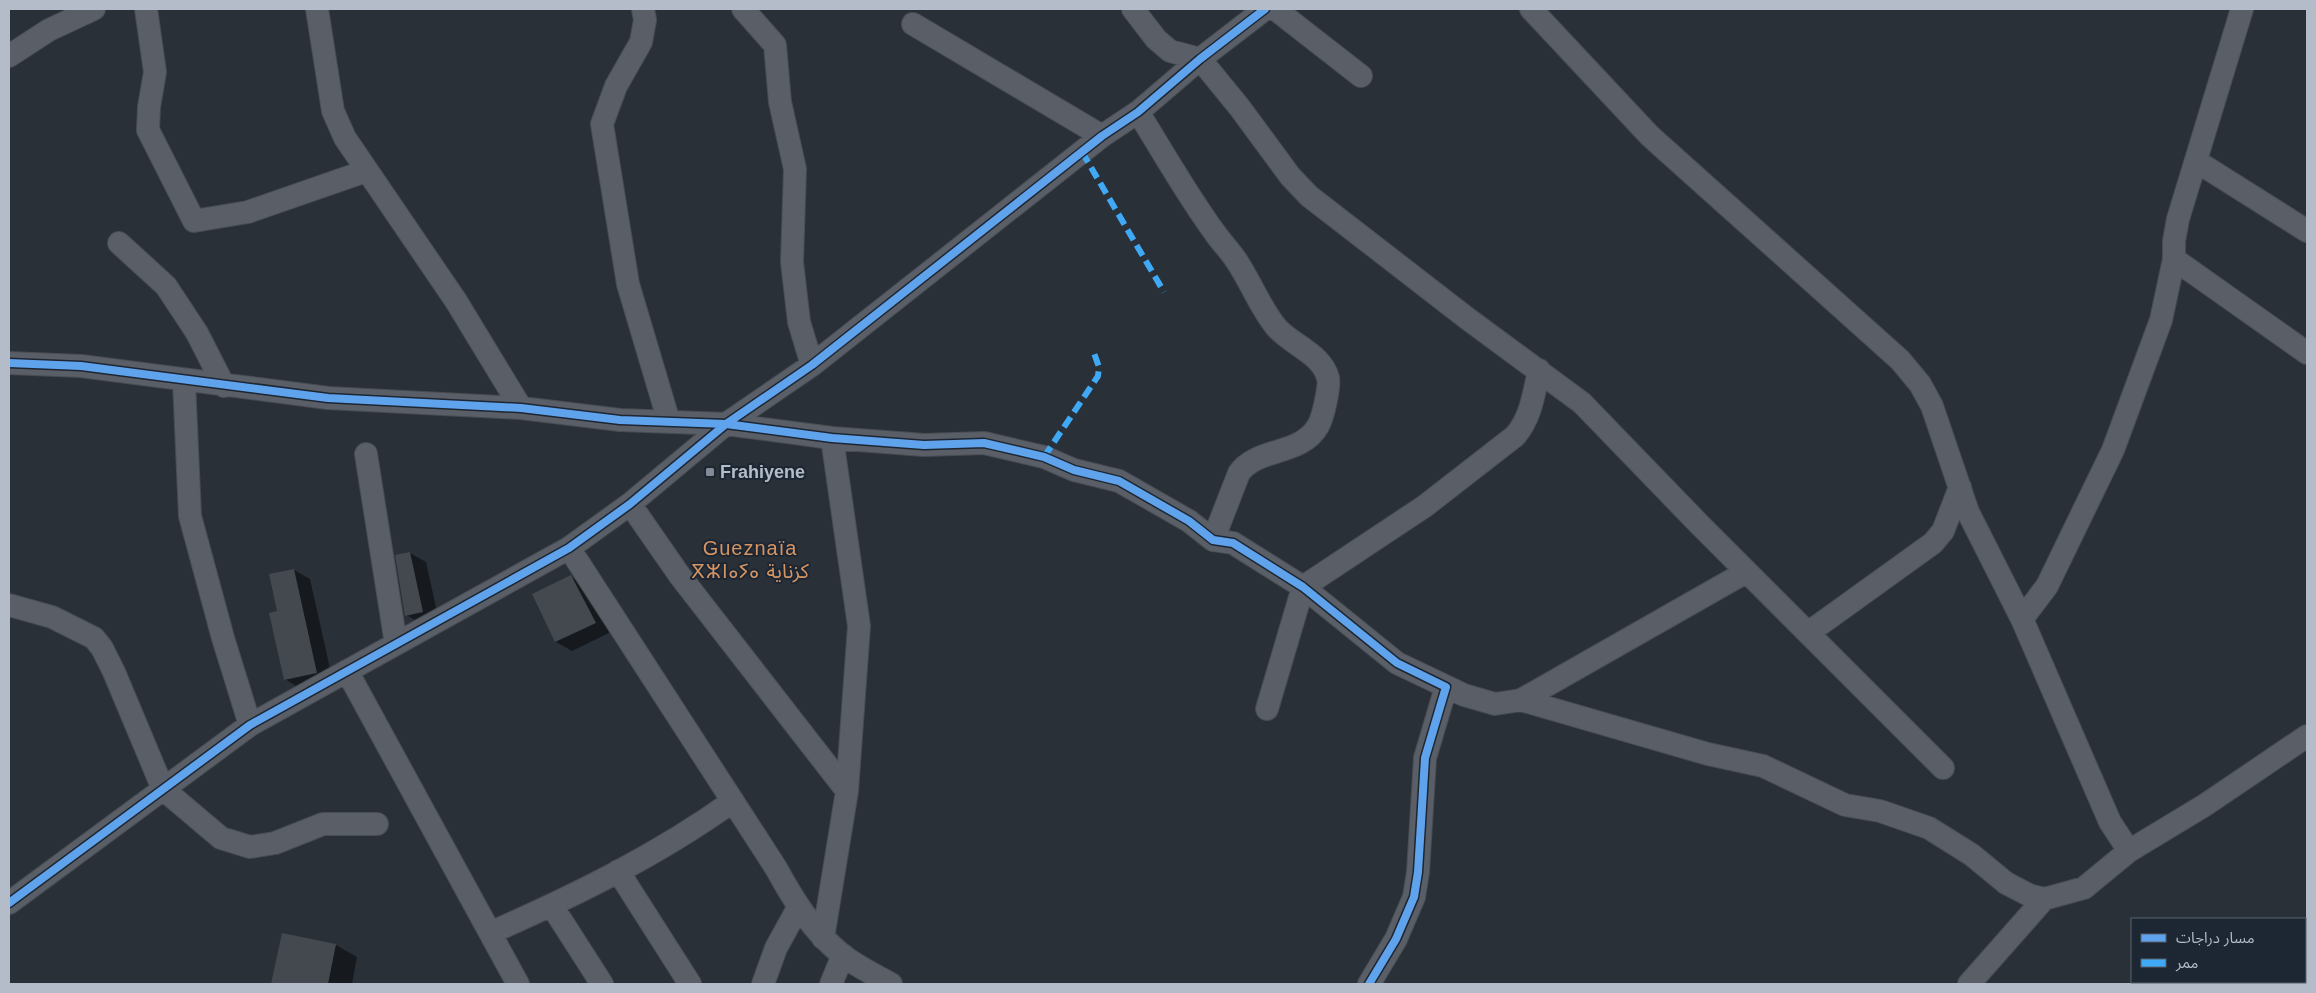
<svg xmlns="http://www.w3.org/2000/svg" width="2316" height="993" viewBox="0 0 2316 993" font-family="Helvetica,'Noto Sans Arabic','Noto Sans Tifinagh',sans-serif">
<style>
.shadow{fill:#0007}
.building{fill:#444950}
.lines{fill:none;stroke-linecap:round;stroke-linejoin:round}
.minor-casing{stroke:#484c53;stroke-width:24}
.minor{stroke:#5a5e66;stroke-width:22}
.quiet{stroke:#3fa9f5;stroke-width:6;stroke-dasharray:12 6;stroke-linecap:butt}
.cycleway-casing{stroke:#1d2633;stroke-width:11}
.cycleway{stroke:#60a3ed;stroke-width:8}
.poi-dot{fill:#848b96;stroke:#1d2633;stroke-width:2}
.labels{text-anchor:middle;dominant-baseline:central;stroke-width:4;stroke-linejoin:round;paint-order:stroke}
.poi-label{font-size:18px;font-weight:bold;fill:#b4bcc9;stroke:#1d2633;text-anchor:start}
.quarter-label{font-size:20px;letter-spacing:1px;fill:#d59563;stroke:#1d2633}
</style>
<rect width="100%" height="100%" fill="#2a3038"/>
<path class="shadow" d="M410,553L426,562L439,621L422,624L406,615Z
M294,570L310,579L333,682L301,689L285,679L279,612L271,575Z
M571,577L587,586L611,632L572,651L556,642L534,595Z
M283,934L336,945L357,957L352,984H273Z"/>
<path class="building" d="M410,552L423,612L405,616L395,555Z
M294,569L317,673L284,680L269,613L277,611L269,574Z
M571,575L596,623L555,642L532,594Z
M282,933L336,944L328,984H271Z"/>
<g class="lines">
<g class="minor-casing">
<path id="minor" d="M146,9L155,72L149,107L148,130L194,221L248,212L366,171
M317,9L333,111L345,138L456,301L521,408
M643,9L645,20L641,42L616,86L602,124L628,284L669,422
M743,9L775,45L780,102L795,169L792,262L799,322L812,365
M1133,9L1156,39L1170,51L1200,59L1240,108L1290,176L1309,196L1468,319L1582,403L1699,524L1943,768
M1275,9L1361,76
M1531,9L1650,136L1900,360L1920,384L1932,406L1968,512L2022,619L2110,822L2129,851
M2242,9L2178,219L2174,241V259L2307,353
M913,24L1102,136
M9,56L49,30L94,9
M1138,112C1163,152 1187,195 1215,233C1222,243 1230,251 1236,260C1251,282 1260,308 1277,328C1292,345 1322,354 1328,378C1330,386 1323,418 1318,426C1301,456 1257,447 1239,473L1213,540
M2196,161L2307,231
M119,243L166,286L197,333L224,386
M9,363L81,366L328,398L521,408L620,420L726,424L832,438L924,445L984,443L1044,457L1074,470L1119,481L1189,521L1213,540L1233,543L1303,587L1397,663L1464,695L1495,704L1521,700L1708,754L1763,766L1845,805L1880,811L1929,828L1972,855L2006,883L2029,895L2044,899L2084,888L2129,851L2205,805L2307,736
M184,381L190,516L223,638L250,725
M366,454L396,644
M630,504L680,576L847,791
M569,548L776,868C794,901 812,930 841,954C856,966 875,975 891,984
M9,605L52,617L94,638L102,648L114,672L163,789L221,838L250,847L275,843L323,824H377
M2022,619L2047,586L2113,450L2161,320L2174,259
M1808,633L1933,543L1943,531L1960,487
M347,671L518,984
M1521,700L1746,572
M1267,709L1303,587L1425,506L1515,436C1531,418 1534,393 1539,370
M618,871L690,984
M9,903L250,725L569,548L630,504L726,424L812,365L1102,136L1138,112L1200,59L1265,9
M552,906L602,984
M490,933C574,896 658,855 733,801
M823,938L847,791L859,626L832,438
M763,984L776,948L798,908
M831,984L843,955
M1369,984L1396,939L1414,897L1418,872L1425,758L1446,687
M1969,984L2044,899"/>
</g>
<use href="#minor" class="minor"/>
<path class="quiet" d="M1082,152L1164,292
M1044,457L1098,376L1099,367L1094,353"/>
<g class="cycleway-casing">
<path id="cycleway" d="M9,363L81,366L328,398L521,408L620,420L726,424L832,438L924,445L984,443L1044,457L1074,470L1119,481L1189,521L1213,540L1233,543L1303,587L1397,663L1446,687L1425,758L1418,872L1414,897L1396,939L1369,984
M9,903L250,725L569,548L630,504L726,424L812,365L1102,136L1138,112L1200,59L1265,9"/>
</g>
<use href="#cycleway" class="cycleway"/>
</g>
<rect class="poi-dot" x="705" y="467" width="10" height="10" rx="2.5"/>
<g class="labels">
<g class="poi-label">
<text x="720" y="472">Frahiyene</text>
</g>
<g class="quarter-label">
<text x="750" y="548">Gueznaïa<tspan x="750" dy="23">ⴳⵣⵏⴰⵢⴰ كزناية</tspan></text>
</g>
</g>
<rect width="2316" height="993" fill="none" stroke="#b4bcc9" stroke-width="20"/>
<rect x="2131" y="918" width="175" height="65" fill="#1d2633" stroke="#59626f"/>
<rect x="2141" y="934" width="25" height="8" fill="#60a3ed" stroke="#59626f"/>
<text x="2176" y="943" font-size="15" fill="#b4bcc9">مسار دراجات</text>
<rect x="2141" y="959" width="25" height="8" fill="#3fa9f5" stroke="#59626f"/>
<text x="2176" y="968" font-size="15" fill="#b4bcc9">ممر</text>
</svg>
